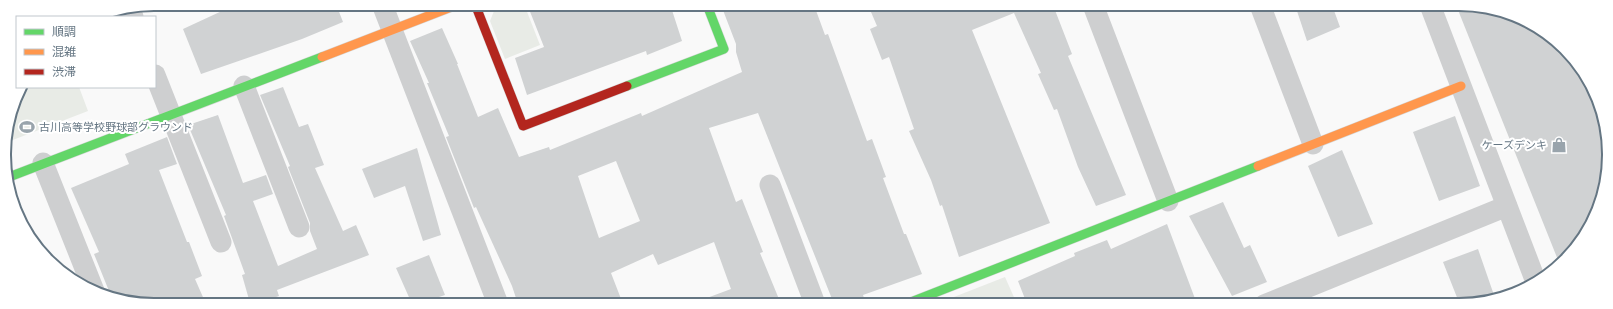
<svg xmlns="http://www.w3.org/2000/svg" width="1613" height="309" viewBox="0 0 1613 309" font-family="Signika,'Noto Sans JP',sans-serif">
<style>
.green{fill:#e8ebe6}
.building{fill:#d0d2d3;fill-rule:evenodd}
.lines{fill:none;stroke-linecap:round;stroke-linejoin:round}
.fast-casing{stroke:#d5d6d7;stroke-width:10}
.slow-casing{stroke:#d5d6d7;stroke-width:10}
.jam-casing{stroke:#d5d6d7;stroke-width:10}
.street{stroke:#cecfd0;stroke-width:21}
.fast{stroke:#63d668;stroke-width:9}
.slow{stroke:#ff974d;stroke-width:9}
.jam{stroke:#b3261e;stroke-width:9}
.labels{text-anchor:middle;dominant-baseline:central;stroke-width:4;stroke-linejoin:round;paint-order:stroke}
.poi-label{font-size:11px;fill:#657683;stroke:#fff;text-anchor:start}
.rim{fill:none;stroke:#657683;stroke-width:2}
</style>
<rect width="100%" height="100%" fill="#f9f9f9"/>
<path class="green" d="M500,4H524L540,45L505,59L490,21L496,6Z
M22,87H79L88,111L5,143L16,97Z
M1005,277L1017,304H936Z"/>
<path class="building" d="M237,4H336L343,22L302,39L201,74L183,29Z
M527,4H670L682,41L647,55L646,51L527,95L515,58L544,47Z
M721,5H814L825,35L828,34L867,141L872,139L886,177L883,178L904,234H906L922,274L863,295L864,298L846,304H834L758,113L709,128L736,202L742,199L763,252L760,253L781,304H696V302L731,289L714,242L658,265L653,254L611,273L623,304H518L512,286L476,207L474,208L446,137L449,136L427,83H429L410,41L442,28L458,64H457L478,117L498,108L519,157L549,147L550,150L641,113L642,116L742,72L736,52V44ZM616,161L640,221L599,238L578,176Z
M868,5H1053L1072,54L1068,56L1126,195L1096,206L1078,167L1057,109L1054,110L1038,74L1041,73L1014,13L972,30L1050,223L959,257L942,205L940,206L931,180L909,131L914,129L889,57L882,60L870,29L877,26Z
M1295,5H1332L1340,27L1307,41Z
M1456,5H1478L1534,24L1578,63L1604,115L1608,174L1594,221L1565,261L1560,265Z
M283,87L299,127L308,124L324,165L315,168L343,231L356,225L369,255L277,290L279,296L259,303H250L242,275L245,274L224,216L226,215L188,125L218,115L243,183L266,175L273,194L253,201L278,266L317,249L310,231V223L288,167L290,166L260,95Z
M1455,116L1480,186L1439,201L1413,132Z
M167,137L177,164L159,170L187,242H189L202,276L195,279L206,304H135L111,296L94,254L99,252L71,188L129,164L125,154Z
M417,148L441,235L423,241L405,186L374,198L362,169Z
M1342,150L1373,224L1338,237L1308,166Z
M1223,202L1244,248L1250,245L1267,282L1232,296L1189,216Z
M1167,224L1197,304H1027L1018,281L1075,256L1074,253L1107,240L1111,249Z
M1478,249L1495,298L1469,305H1460L1443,262Z
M429,255L445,295L418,304H412L396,268Z"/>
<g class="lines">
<g class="fast-casing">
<path id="fast" d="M627,86L724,49L707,5
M9,177L322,57
M906,304L1258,166"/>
</g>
<g class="slow-casing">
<path id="slow" d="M322,57L459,4
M1258,166L1461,86"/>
</g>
<g class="jam-casing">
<path id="jam" d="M475,4L523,126L627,86"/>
</g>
<path class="street" d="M382,4L498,304
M1093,5L1168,201
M1260,5L1313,144
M1430,5L1536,282
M130,9L133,17
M155,75L221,242
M244,86L299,227
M43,163L94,291
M770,185L815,304
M1264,305L1507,206"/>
<use href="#fast" class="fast"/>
<use href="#slow" class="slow"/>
<use href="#jam" class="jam"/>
</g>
<defs>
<g id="stadium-bare" transform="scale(1.2)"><path d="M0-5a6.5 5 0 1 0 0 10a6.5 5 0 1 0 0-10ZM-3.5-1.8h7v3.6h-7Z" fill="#99a4ac" stroke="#fff" stroke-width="2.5" paint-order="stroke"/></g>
<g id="shop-bare" transform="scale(1.2)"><path d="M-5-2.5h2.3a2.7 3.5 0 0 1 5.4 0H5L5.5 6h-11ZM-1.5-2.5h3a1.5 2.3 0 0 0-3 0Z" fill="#99a4ac" stroke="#fff" stroke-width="2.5" paint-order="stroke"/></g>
</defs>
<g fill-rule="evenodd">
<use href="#stadium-bare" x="27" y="127"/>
<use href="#shop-bare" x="1559" y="145"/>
</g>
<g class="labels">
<g class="poi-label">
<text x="39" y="127">古川高等学校野球部グラウンド</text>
<text x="1547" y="145" text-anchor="end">ケーズデンキ</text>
</g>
</g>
<path d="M0 0H1613V309H0ZM154 11H1459A143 143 0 0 1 1602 154V155A143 143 0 0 1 1459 298H154A143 143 0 0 1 11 155V154A143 143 0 0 1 154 11Z" fill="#fff" fill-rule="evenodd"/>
<path class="rim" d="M154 11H1459A143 143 0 0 1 1602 154V155A143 143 0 0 1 1459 298H154A143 143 0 0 1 11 155V154A143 143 0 0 1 154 11Z"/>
<rect x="16" y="16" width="140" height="72" fill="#ffffff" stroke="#c1c8cd"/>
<rect x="24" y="29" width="20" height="6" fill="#63d668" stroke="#c1c8cd"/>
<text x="52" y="36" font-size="12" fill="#657683">順調</text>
<rect x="24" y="49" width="20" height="6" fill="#ff974d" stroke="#c1c8cd"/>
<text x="52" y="56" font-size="12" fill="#657683">混雑</text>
<rect x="24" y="69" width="20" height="6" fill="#b3261e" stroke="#c1c8cd"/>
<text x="52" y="76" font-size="12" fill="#657683">渋滞</text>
</svg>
